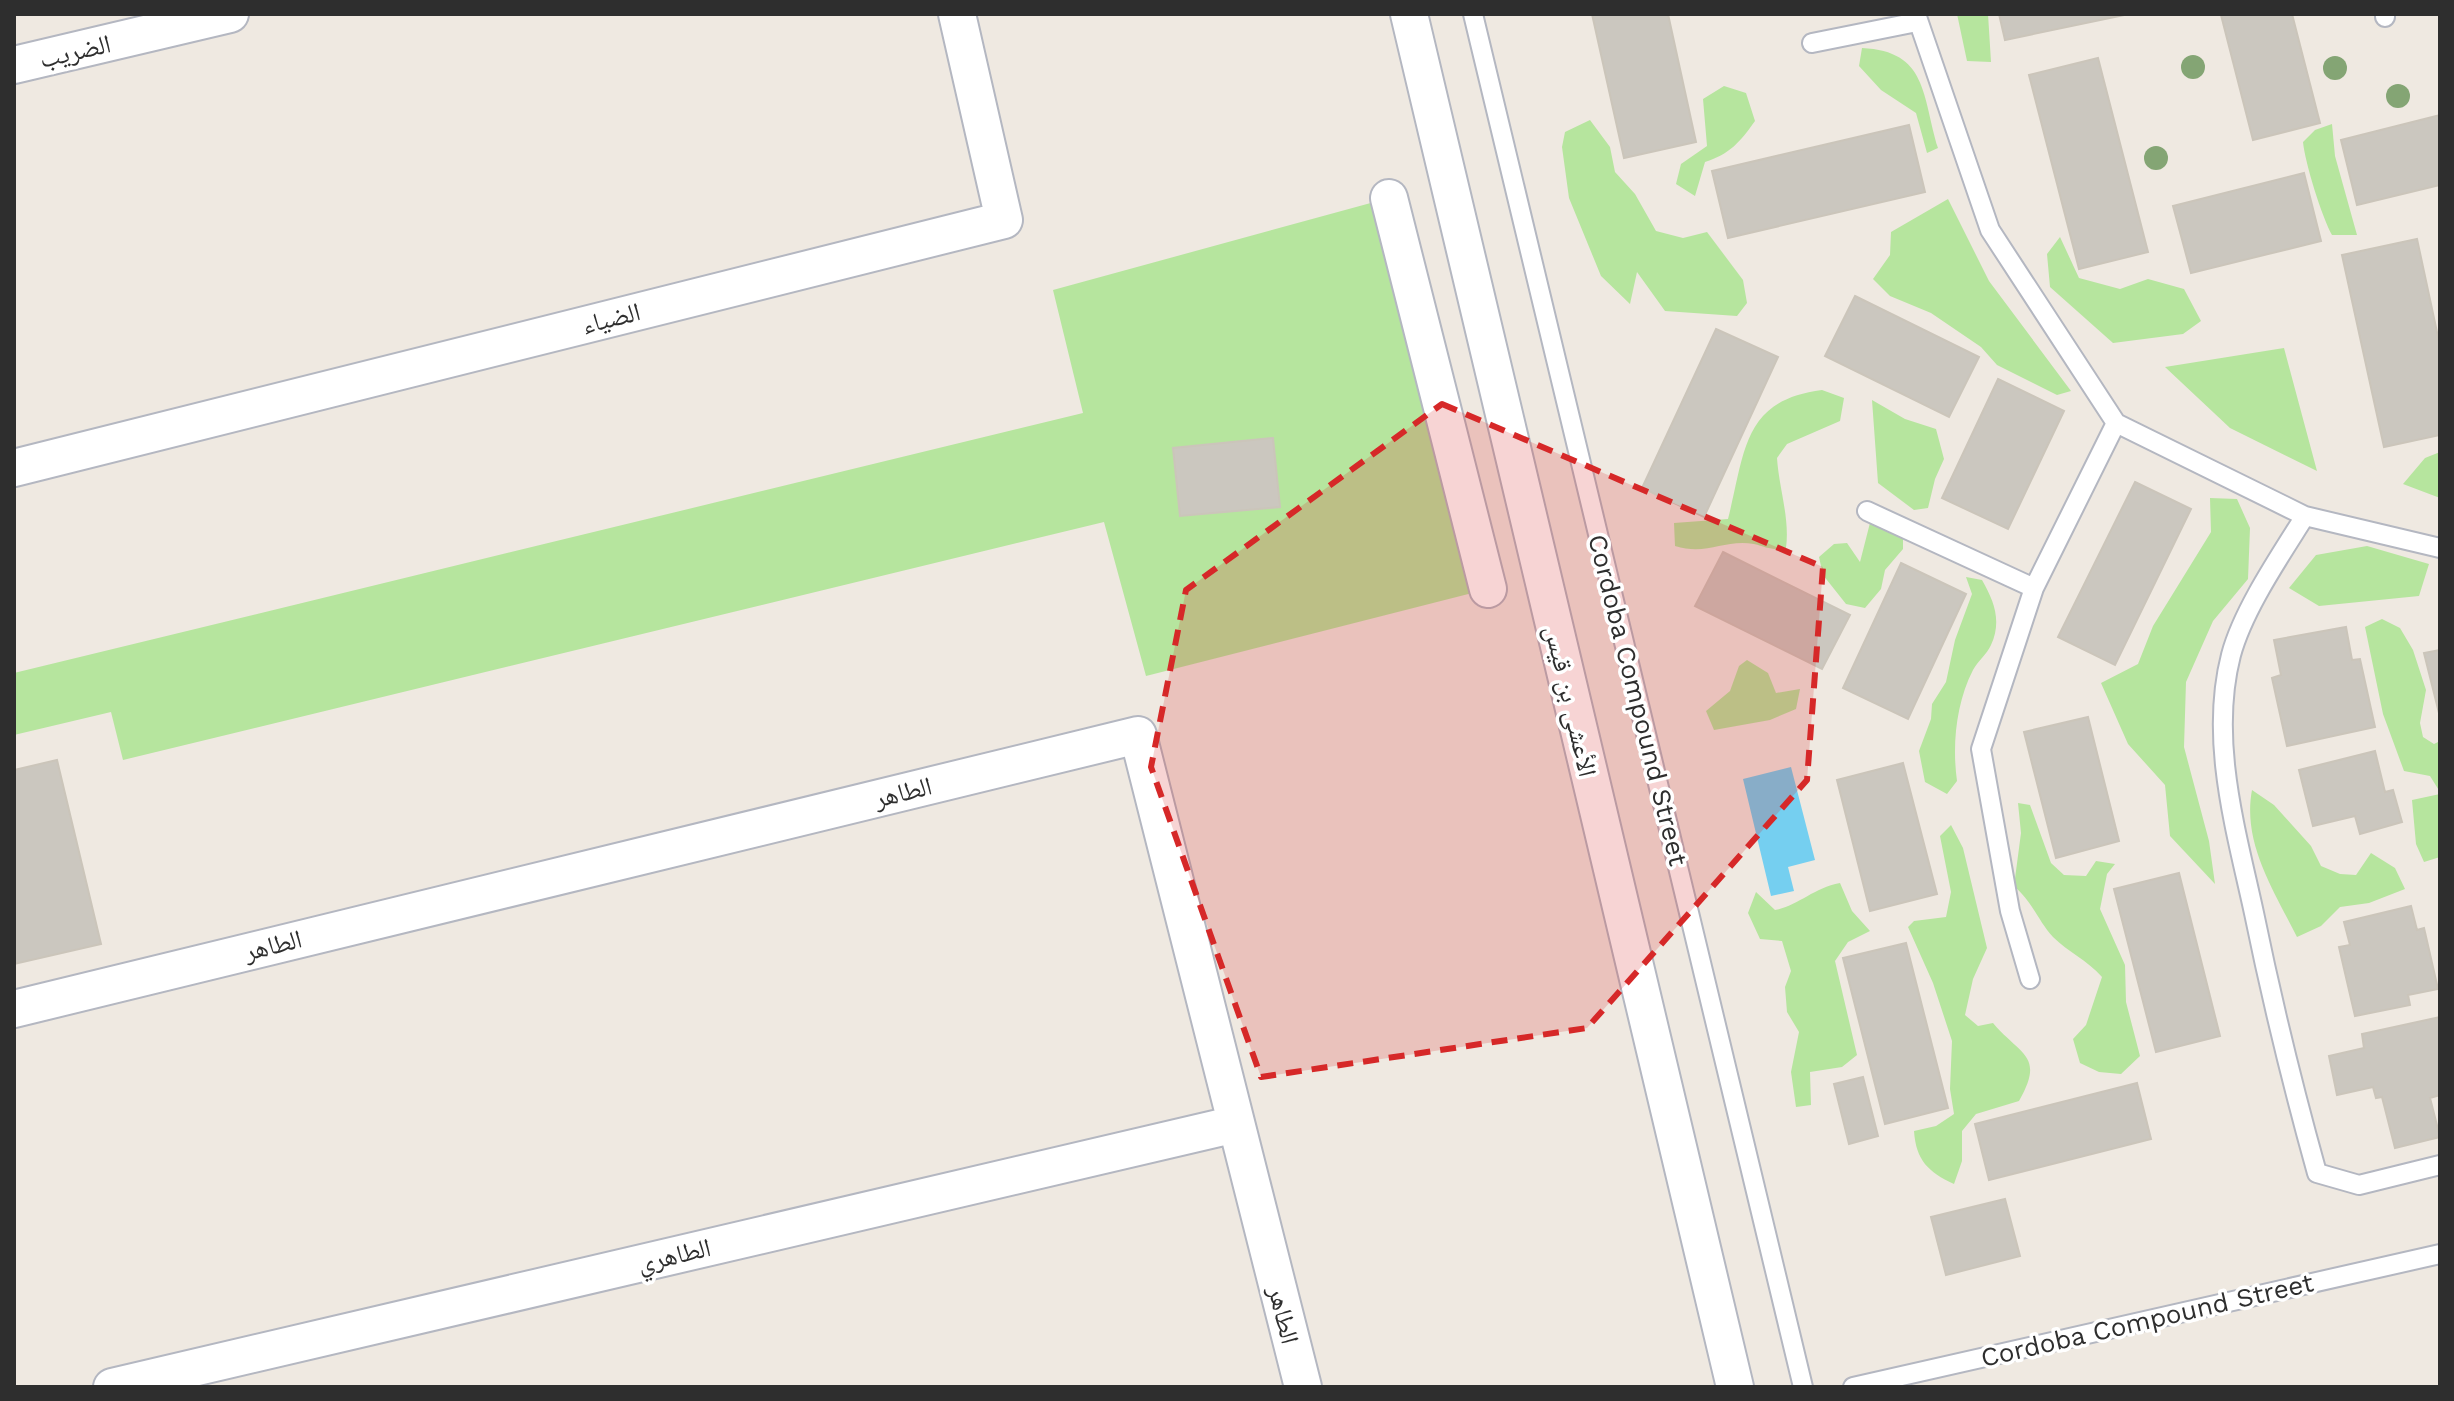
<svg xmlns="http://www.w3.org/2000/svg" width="2454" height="1401" viewBox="0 0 2454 1401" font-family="'Work Sans','Noto Naskh Arabic',sans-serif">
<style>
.green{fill:#b6e59e}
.water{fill:#75cff0}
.building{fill:#cbc7bf;stroke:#cbc5ba;stroke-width:2}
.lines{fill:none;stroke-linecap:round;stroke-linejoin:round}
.lane-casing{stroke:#b4b7c1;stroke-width:22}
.street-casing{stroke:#b4b7c1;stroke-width:40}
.lane{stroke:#fff;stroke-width:18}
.street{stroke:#fff;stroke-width:36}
.tree{fill:#84a574}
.marked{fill:#d62828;fill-opacity:0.2;stroke:#d62828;stroke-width:6;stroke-dasharray:16 10;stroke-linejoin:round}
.labels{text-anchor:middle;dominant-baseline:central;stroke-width:7;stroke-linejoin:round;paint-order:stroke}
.street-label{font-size:26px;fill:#2e2e2e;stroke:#fff}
</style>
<rect width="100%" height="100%" fill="#efe9e1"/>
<path class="green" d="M1957,14H1988L1991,62L1967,61Z
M1862,48C1928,51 1922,96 1938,148L1927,153L1916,113L1881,90L1859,66Z
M1724,86L1746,93L1755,121C1740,142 1730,154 1705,162L1695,196L1676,184L1681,164L1707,146L1703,99Z
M1590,120L1610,147L1615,172L1635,194L1656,231L1683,238L1707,232L1743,280L1747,303L1737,316L1665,311L1637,272L1630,304L1601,276L1569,198L1562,147L1565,132Z
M2332,124L2335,156L2357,235H2332C2322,217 2305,163 2303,142L2315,130Z
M1389,198L1488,589L1146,676L1104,522L123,760L111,712L14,735V673L1083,413L1053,290Z
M1948,199L1989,281L2071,391L2057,395L1997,365L1981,347L1931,313L1890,296L1873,279L1890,255L1891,232Z
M2060,237L2079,278L2120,289L2148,279L2184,289L2201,321L2183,334L2113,343L2050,287L2047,254Z
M2284,348L2317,471L2230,428L2165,367Z
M1822,390L1844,398L1840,421L1787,444L1777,458C1779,489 1790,518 1786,548C1773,551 1766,547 1754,544C1724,539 1707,556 1675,546L1674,523L1728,519C1745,453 1742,400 1822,390Z
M1872,400L1905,419L1936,429L1944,459L1935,479L1928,508L1914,510L1878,483Z
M2440,452V498L2403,484L2425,458Z
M2210,498L2237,499L2250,528L2248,579L2213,621L2186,682L2184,747L2209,841L2215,884L2170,836L2165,785L2128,744L2101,683L2138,664L2153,626L2211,532Z
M1871,519L1903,539V549L1885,570L1881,589L1865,608L1846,604L1823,575L1819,557L1834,544L1847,543L1860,562Z
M2367,546L2429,564L2419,596L2319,606L2289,588L2316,555Z
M1966,577L1982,580C1994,601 2002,621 1991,645C1987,654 1978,661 1973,670C1956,703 1952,745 1957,781L1947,794L1925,782L1919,751L1931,719L1932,704L1946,682L1955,640L1972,594Z
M2382,619L2400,628L2413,650L2426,690L2420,723L2423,737L2434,744L2440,741V792L2430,776L2404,771L2383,714L2365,627Z
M1747,660L1768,673L1776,693L1800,689L1796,709L1770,720L1714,730L1706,711L1730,691L1739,666Z
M2252,790L2274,805L2311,846L2321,866L2340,874L2356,875L2371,853L2395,868L2405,889L2369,903L2340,907L2321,926L2297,937C2274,891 2242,843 2252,790Z
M2440,794V857L2424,862L2416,844L2412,800Z
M2018,803L2030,805L2051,863L2064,875L2086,876L2096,861L2115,864L2107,874L2100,909L2125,965L2126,1002L2140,1056L2121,1074L2099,1072L2080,1063L2073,1039L2086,1025L2102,977C2087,960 2068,952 2053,937C2039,922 2034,904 2014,886L2021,833Z
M1951,825L1963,848L1987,948L1973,979L1965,1015L1978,1026L1993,1023C2021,1056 2045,1055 2019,1101L1976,1114L1962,1131V1161L1954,1184C1928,1172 1916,1160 1914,1131L1936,1126L1954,1114L1950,1089L1952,1041L1933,983L1908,927L1914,921L1946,917L1951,892L1940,836Z
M1840,883L1852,911L1870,931L1848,942L1835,961L1857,1055L1842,1067L1810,1072L1811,1105L1796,1107L1791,1072L1799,1032L1787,1012L1785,987L1791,971L1782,941L1760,939L1748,913L1756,892L1775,910C1798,906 1813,888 1840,883Z"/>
<path class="water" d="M1791,767L1815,860L1788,867L1794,891L1771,896L1743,779Z"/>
<path class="building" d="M1592,14H1668L1696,142L1624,158Z
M1999,14H2129L2005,40Z
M2292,14L2320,123L2253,140L2221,15Z
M2098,58L2148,252L2079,269L2029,75Z
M2440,115V185L2357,205L2341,140Z
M1909,125L1925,192L1728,238L1712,171Z
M2304,173L2321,241L2191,273L2173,206Z
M2417,239L2440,346V435L2384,447L2342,255Z
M1855,296L1979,357L1949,417L1825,356Z
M1716,329L1778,357L1704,517L1642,488Z
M1998,379L2064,411L2008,529L1942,498Z
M1273,438L1280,507L1180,516L1173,448Z
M2135,482L2191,509L2115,665L2058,637Z
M1723,552L1850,615L1822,669L1695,606Z
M1901,563L1966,594L1908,719L1843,688Z
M2346,627L2352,660L2360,659L2375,727L2287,746L2272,678L2281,675L2274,640Z
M2440,650V717L2424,653Z
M2088,717L2119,841L2056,858L2024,732Z
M2375,751L2385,792L2393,790L2402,822L2360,834L2355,816L2313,826L2299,770Z
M57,760L101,944L14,964V770Z
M1903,763L1937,894L1870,911L1837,780Z
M2179,873L2220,1036L2156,1052L2114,889Z
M2411,906L2417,930L2424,928L2438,989L2408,995L2410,1005L2355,1016L2339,947L2350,945L2344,922Z
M1906,943L1948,1108L1885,1124L1843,958Z
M2440,1017V1095L2430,1098L2440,1137L2395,1148L2382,1097L2376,1098L2373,1087L2337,1095L2329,1056L2364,1048L2362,1034Z
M1863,1077L1878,1136L1849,1144L1834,1084Z
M2137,1083L2151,1139L1989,1180L1975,1124Z
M2005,1199L2020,1256L1946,1275L1931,1217Z"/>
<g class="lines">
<g class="lane-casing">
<path id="lane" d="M1473,14L1803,1387
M1916,14L1990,230L2116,423L2305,516L2440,548
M2385,14V17
M1812,43L1917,22
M1867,511L2034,588
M2305,516C2280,556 2243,610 2231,655C2209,740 2236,830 2254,913C2272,1001 2293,1087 2317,1173L2359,1185L2440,1165
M2030,979L2010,911L1981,749L2034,588L2116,423
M1853,1387L2440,1254"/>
</g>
<g class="street-casing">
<path id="street" d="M1409,14L1735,1387
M14,65L230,14
M1389,198L1488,589
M14,468L1004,220L957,14
M14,1009L1138,735L1303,1387
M112,1387L1236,1124"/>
</g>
<use href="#lane" class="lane"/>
<use href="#street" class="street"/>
</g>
<g class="tree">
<circle cx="2193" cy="67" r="12"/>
<circle cx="2335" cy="68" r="12"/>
<circle cx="2398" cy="96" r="12"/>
<circle cx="2156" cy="158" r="12"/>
</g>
<path class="marked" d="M1442,404L1823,567L1807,780L1587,1028L1261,1077L1151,767L1186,590Z"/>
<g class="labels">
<g class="street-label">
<text transform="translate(75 51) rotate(-13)">الضريب</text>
<text transform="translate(611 318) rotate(-14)">الضياء</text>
<text transform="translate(1638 700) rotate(76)">Cordoba Compound Street</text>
<text transform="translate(1571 701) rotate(77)">الأعشى بن قيس</text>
<text transform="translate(903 792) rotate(-14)">الطاهر</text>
<text transform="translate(273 945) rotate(-14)">الطاهر</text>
<text transform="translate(674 1255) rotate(-13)">الطاهري</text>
<text transform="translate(1284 1315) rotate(76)">الطاهر</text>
<text transform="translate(2147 1320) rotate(-13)">Cordoba Compound Street</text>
</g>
</g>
<rect width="2454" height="1401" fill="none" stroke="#2e2e2e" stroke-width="32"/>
</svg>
